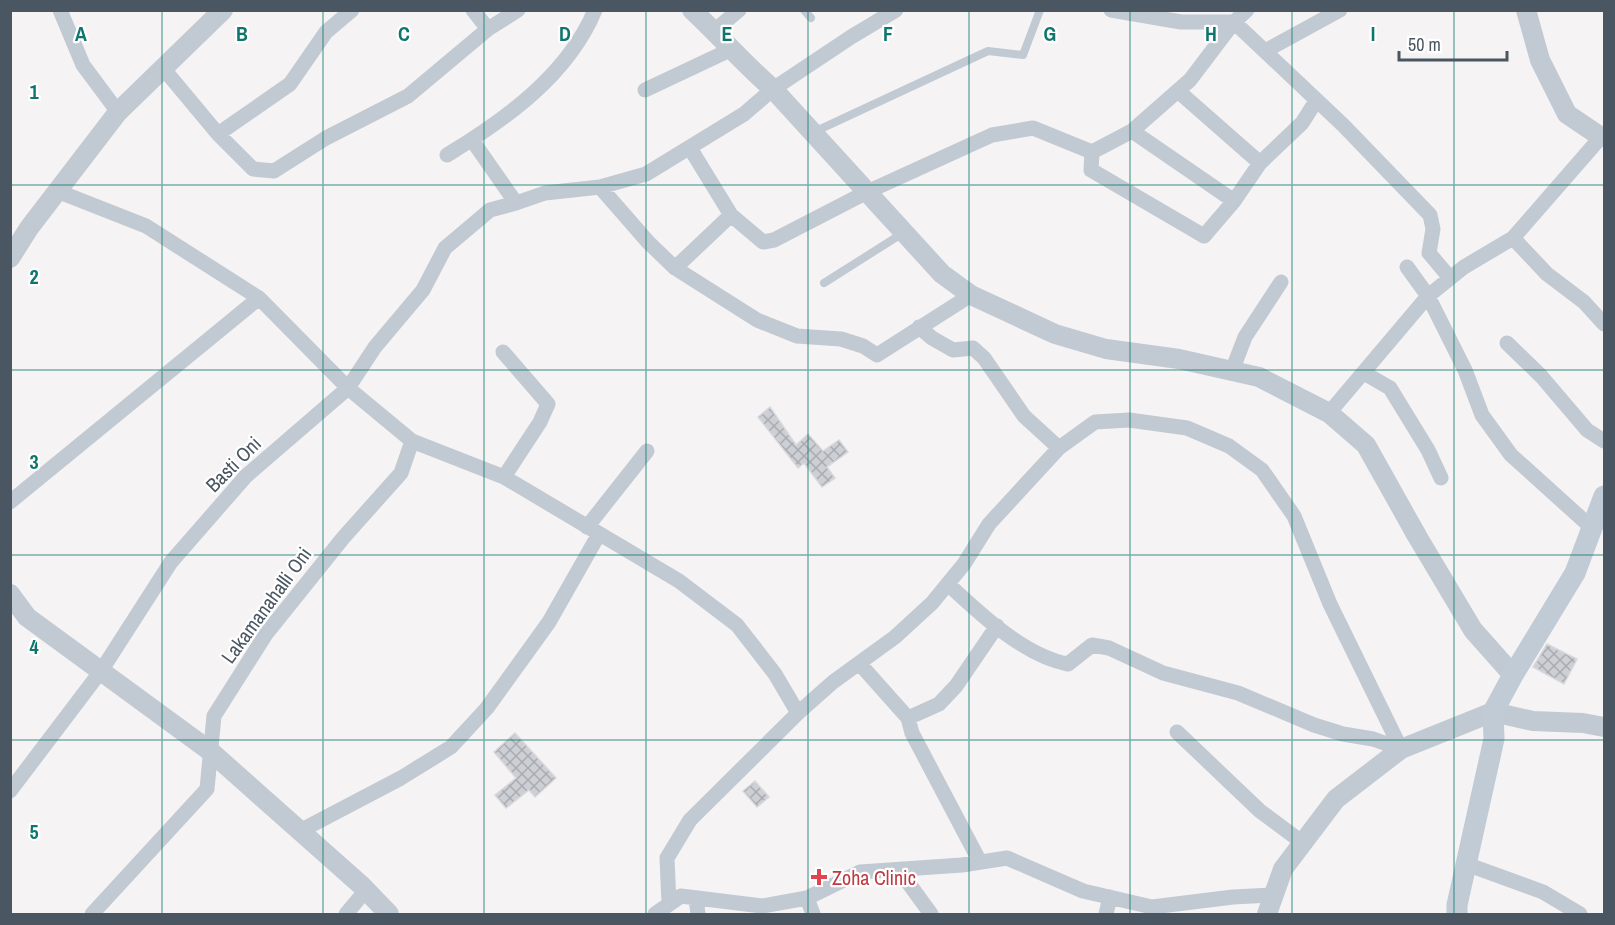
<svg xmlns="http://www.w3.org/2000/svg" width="1615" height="925" viewBox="0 0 1615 925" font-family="'Archivo Narrow',sans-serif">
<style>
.building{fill:url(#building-cross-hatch);stroke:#d7d9de;stroke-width:1.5}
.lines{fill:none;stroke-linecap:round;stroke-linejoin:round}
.service{stroke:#c1cad2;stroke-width:8}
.minor{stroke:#c1cad2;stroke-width:15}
.tertiary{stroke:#c1cad2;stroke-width:20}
.secondary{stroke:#c1cbd6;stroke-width:21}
.grid{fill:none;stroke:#0f766e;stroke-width:1.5;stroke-opacity:0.55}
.health-dot{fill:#e0444e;stroke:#fff;stroke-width:2}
.labels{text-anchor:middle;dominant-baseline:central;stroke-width:4.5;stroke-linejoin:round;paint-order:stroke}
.street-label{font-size:20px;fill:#4a5661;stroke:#fff}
.health-label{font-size:20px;fill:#be3a42;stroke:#fff;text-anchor:start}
.grid-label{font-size:20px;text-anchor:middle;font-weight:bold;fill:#0f766e;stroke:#fff;stroke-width:4.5;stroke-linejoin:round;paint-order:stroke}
</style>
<defs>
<pattern id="building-cross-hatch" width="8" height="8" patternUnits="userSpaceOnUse" patternTransform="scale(1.5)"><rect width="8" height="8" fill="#cdcfd5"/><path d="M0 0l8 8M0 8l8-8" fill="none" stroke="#a8abb0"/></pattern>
</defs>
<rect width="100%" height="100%" fill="#f5f3f3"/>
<path class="building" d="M770,407L796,445L808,434L823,451L839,440L848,452L827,467L835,478L822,487L804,463L798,468L758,417Z
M1547,644L1577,659L1564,684L1533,667Z
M515,733L556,778L535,797L529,790L506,808L495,795L516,778L494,752Z
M755,781L769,797L757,807L743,791Z"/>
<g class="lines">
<path class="service" d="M804,10L811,18
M814,132L988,51L1023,55L1040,10
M824,283L903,233"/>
<path class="minor" d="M60,10L83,65L118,112
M473,10L488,29
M1111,10L1181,22H1234L1343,125L1430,215L1433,229L1429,253L1450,278
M714,31L739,10
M1265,51L1340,10
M163,68L218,134L253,169L274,171L326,138L408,96L488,29L518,10
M645,90L732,49
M1178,91L1260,163
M1132,131L1234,201
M218,134L290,84L326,32L352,10
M472,140L516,203L545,193L600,187L646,174L744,114L773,89L851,37L896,10
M690,148L731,215L763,242L774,240L867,192L992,135L1033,128L1092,152L1132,131L1190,80L1234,22L1247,10
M1092,152L1091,170L1204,236L1234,201L1260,163L1302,123L1316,101
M447,155C506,119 568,75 595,10
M600,187L648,242L675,268L757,320L797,336L841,339L863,346L877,355L971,295
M57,191L146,226L259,298L348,388L412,441L504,477L679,581L737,625L775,674L798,713
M1513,238L1547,274L1584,302L1604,324
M1407,267L1428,296L1465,370L1482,415L1511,455L1592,528
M675,268L731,215
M919,327L932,338L953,350L973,348L984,358L1024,416L1059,448
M1507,343L1541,376L1587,430L1604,441
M503,352L548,404L540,422L504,477
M1232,371L1245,337L1281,282
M1364,373L1390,388L1428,450L1441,478
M1329,413L1428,296L1464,267L1513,238L1601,137
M10,502L259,298
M587,527L647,451
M948,584C979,613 1024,656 1068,664L1092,645L1109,648L1163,673L1238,693L1314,725L1343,734L1373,739L1401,749
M859,663L908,718L912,733L980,862
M908,718L939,704L956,686L997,626
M1177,732L1260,811L1303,843
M10,791L101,671L171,562L246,476L348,388L375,347L423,290L445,248L490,210L516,203
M300,831L401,778L451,747L487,708L549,622L599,534
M1466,864L1543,892L1580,914
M899,870L931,914
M696,898L698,914
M807,898L813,914
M669,904L667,858L690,820L798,713L833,682L895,637L932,603L964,564L989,524L1059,448L1095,422L1129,420L1187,428L1229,446L1262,470L1294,516L1330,604L1401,749
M92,914L207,789L214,716L266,634L343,538L401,473L412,441
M346,914L366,890
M655,914L681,896L762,906L807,898L860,872L962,865L1007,858L1083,891L1152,907L1233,897L1273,895
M1106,914L1110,897"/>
<path class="tertiary" d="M692,10C720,36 745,65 773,89L942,274L971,295L1055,334L1106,349L1179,359L1259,377L1329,413L1366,445L1417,536L1473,630L1513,675
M1526,10L1540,60L1567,114L1601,137H1604
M10,258L29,228L118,112L223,10
M10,594L27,617L210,751L361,885L389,914
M1267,914L1283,869L1336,799L1401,749L1493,712L1533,721L1583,723L1604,727"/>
<path class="secondary" d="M1457,914V905L1494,739L1493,712L1513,675L1575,573L1604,496"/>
</g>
<path class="grid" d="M162,10V914M323,10V914M484,10V914M646,10V914M808,10V914M969,10V914M1130,10V914M1292,10V914M1454,10V914M10,185H1604M10,370H1604M10,555H1604M10,740H1604"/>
<path class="health-dot" d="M816 868h6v6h6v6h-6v6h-6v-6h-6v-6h6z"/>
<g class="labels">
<g class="street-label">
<text transform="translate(233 464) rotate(-45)">Basti Oni</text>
<text transform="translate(266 605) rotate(-54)">Lakamanahalli Oni</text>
</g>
<g class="health-label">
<text x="832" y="877">Zoha Clinic</text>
</g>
</g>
<g class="grid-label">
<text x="81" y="41">A</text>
<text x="242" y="41">B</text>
<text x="404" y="41">C</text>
<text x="565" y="41">D</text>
<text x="727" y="41">E</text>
<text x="888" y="41">F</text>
<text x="1050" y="41">G</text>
<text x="1211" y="41">H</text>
<text x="1373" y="41">I</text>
<text x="34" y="99">1</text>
<text x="34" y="284">2</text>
<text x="34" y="469">3</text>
<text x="34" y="654">4</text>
<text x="34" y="839">5</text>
</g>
<rect width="1615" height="925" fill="none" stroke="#4a5661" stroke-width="24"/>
<path d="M1399 51v9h108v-9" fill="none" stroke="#4a5661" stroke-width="3"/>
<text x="1408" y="51" font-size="18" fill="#4a5661" stroke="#ffffff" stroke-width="4.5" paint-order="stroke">50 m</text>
</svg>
